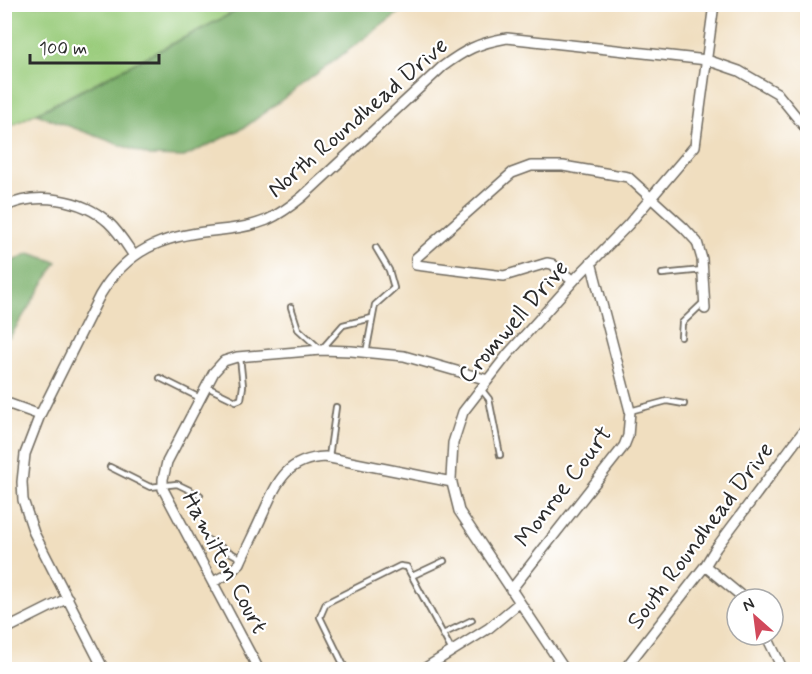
<svg xmlns="http://www.w3.org/2000/svg" width="812" height="674" viewBox="0 0 812 674" font-family="Mynerve,sans-serif">
<style>
.green{fill:#9acc7c;stroke:#627c54;stroke-width:1.5}
.forest{fill:#7bb06c;stroke:#536e4c;stroke-width:1.5}
.lines{fill:none;stroke-linecap:round;stroke-linejoin:round}
.lane-casing{stroke:#706a5f;stroke-width:8}
.street-casing{stroke:#706a5f;stroke-width:12}
.lane{stroke:#fff;stroke-width:4.5}
.street{stroke:#fff;stroke-width:9}
.labels{text-anchor:middle;dominant-baseline:central;stroke-width:4.5;stroke-linejoin:round;paint-order:stroke}
.street-label{font-size:24px;fill:#2b2b2b;stroke:#fff}
</style>
<rect width="100%" height="100%" fill="#fff"/>
<filter id="ink" filterUnits="userSpaceOnUse"><feTurbulence type="fractalNoise" baseFrequency=".0167" numOctaves="2"/><feDisplacementMap in="SourceGraphic" scale="12" xChannelSelector="R" yChannelSelector="G"/><feConvolveMatrix kernelMatrix="1 2 1 2 8 2 1 2 1" color-interpolation-filters="sRGB"/></filter>
<filter id="wash" filterUnits="userSpaceOnUse"><feTurbulence type="fractalNoise" baseFrequency=".008" numOctaves="4" result="noise"/><feDisplacementMap in="SourceGraphic" scale="24" xChannelSelector="R" yChannelSelector="G"/><feGaussianBlur stdDeviation="1.35" result="paint"/><feColorMatrix in="noise" values="0 0 0 0 0 0 0 0 0 0 0 0 0 0 0 0 0 1.4 0 .05"/><feComposite in="paint" operator="in"/></filter>
<g filter="url(#wash)">
<rect width="100%" height="100%" fill="#f0debf"/>
<path class="green" d="M5,5H248L5,129Z"/>
<path class="forest" d="M248,5H409L245,127L184,157L150,156L36,114Z
M29,253L57,262L10,337L5,336V265Z"/>
</g>
<g filter="url(#ink)">
<g class="lines">
<g class="lane-casing">
<path id="lane" d="M662,274L703,270
M291,307L298,329L321,350L343,325L372,318
M681,337L682,323L704,302
M366,353L375,305L394,288L389,270L376,248
M160,378L200,398
M207,387L236,401L241,399L243,386L240,357
M481,389L489,399L500,455
M630,411L667,401L684,404
M329,457L336,407
M110,467L150,487L177,484L200,495
M208,540L242,559
M412,576L444,561
M443,634L472,620
M346,670L320,617L326,603L400,566L407,567L452,651"/>
</g>
<g class="street-casing">
<path id="street" d="M4,207C36,191 82,199 108,222C119,232 126,244 134,256
M573,281L552,264L547,263L504,276L416,265V258L512,173L531,166H563L628,177L684,228L697,242L702,259L705,309
M4,402L40,415
M705,566L745,599
M213,582L230,573L240,563C247,547 255,532 262,516C277,483 285,459 325,457L452,482
M511,590L624,446L628,436L630,411L591,262
M4,630L68,598
M766,635L783,670
M104,670L34,533L23,500L22,482L25,454L40,415L100,295C127,250 162,236 212,231C231,229 250,227 267,220C280,214 291,206 302,197L442,67C465,50 478,43 507,38L707,60L739,71L777,93L808,131
M259,670L163,489V479L167,462L214,372L224,361L237,357L321,350L351,351L404,356L488,380
M422,670L489,628L519,603
M565,670L459,511L451,479L453,443L463,412L508,354L577,277L628,225L695,146L714,4
M624,670L705,566L716,548L808,425"/>
</g>
<use href="#lane" class="lane"/>
<use href="#street" class="street"/>
</g>
</g>
<g class="labels">
<g class="street-label">
<text transform="translate(358 118) rotate(-41)">North Roundhead Drive</text>
<text transform="translate(514 322) rotate(-49)">Cromwell Drive</text>
<text transform="translate(564 487) rotate(-53)">Monroe Court</text>
<text transform="translate(701 536) rotate(-53)">South Roundhead Drive</text>
<text transform="translate(224 563) rotate(62)">Hamilton Court</text>
</g>
</g>
<rect width="812" height="674" fill="none" stroke="#fff" stroke-width="24"/>
<g transform="translate(755 617) rotate(332)"><circle r="28" fill="#ffffff" stroke="#aaaaaa" stroke-width="1.5"/>
<path d="M0-4.5L10 22L0 15L-10 22Z" fill="#d1495b"/>
<text y="-9" font-size="16" font-weight="bold" text-anchor="middle" fill="#2b2b2b">N</text>
</g>
<path d="M30 54v9h129v-9" fill="none" stroke="#2b2b2b" stroke-width="3"/>
<text x="39" y="54" font-size="18" fill="#2b2b2b" stroke="#ffffff" stroke-width="4.5" paint-order="stroke">100 m</text>
</svg>
